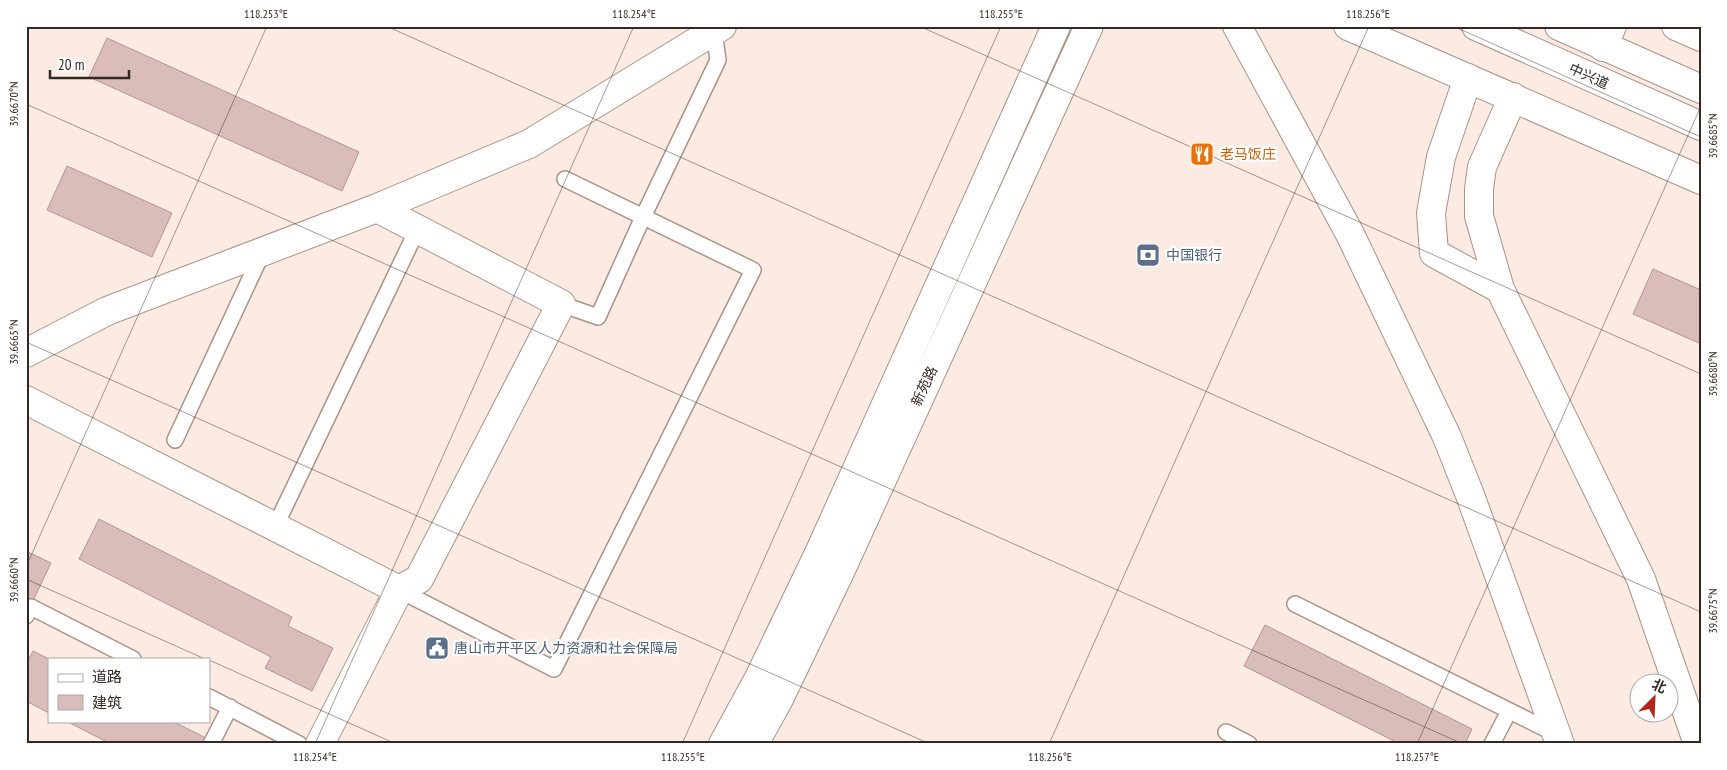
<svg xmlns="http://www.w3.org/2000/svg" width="1727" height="770" viewBox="0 0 1727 770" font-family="'PT Sans Narrow','Noto Sans SC',sans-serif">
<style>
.building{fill:#dabcbb;stroke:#b29594}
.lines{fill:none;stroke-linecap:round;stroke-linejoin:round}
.service-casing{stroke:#ac9387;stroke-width:18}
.minor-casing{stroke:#ac9387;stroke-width:30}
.tertiary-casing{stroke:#ac9387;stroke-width:30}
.secondary-casing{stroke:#ac9387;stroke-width:30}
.primary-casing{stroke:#ac9387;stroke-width:30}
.service{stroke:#fff;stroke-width:15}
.minor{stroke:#fff;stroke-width:28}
.tertiary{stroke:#fff;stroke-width:28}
.secondary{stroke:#fff;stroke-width:28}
.primary{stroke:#fff;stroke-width:28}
.ticks{fill:none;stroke:#332924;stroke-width:1;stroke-opacity:0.45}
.labels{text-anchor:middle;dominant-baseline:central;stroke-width:4.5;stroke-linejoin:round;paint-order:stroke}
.street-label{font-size:14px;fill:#332924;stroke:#fff}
.food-label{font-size:14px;fill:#c56008;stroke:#fff;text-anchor:start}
.service-label{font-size:14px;fill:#4e5e75;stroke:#fff;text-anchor:start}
.neatline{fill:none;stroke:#332924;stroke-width:2}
.ticks-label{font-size:12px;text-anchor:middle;fill:#332924}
</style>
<rect width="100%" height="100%" fill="#fcebe3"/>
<path class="building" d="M107,38L359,152L342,191L89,77Z
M67,166L172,213L152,257L47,210Z
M1653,269L1701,290V344L1633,314Z
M99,519L292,617L288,626L333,648L312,691L265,668L271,657L79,559Z
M26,551L51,563L31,605L26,602Z
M1265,625L1472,729L1465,744H1400L1244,666Z
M33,651L49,659V713L26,701V664Z
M66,721H172L206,738L203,744H111Z"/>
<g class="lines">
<g class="service-casing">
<path id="service" d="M561,304L598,317L643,217L718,60L714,31
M175,440L263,251
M275,527L417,230
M399,590L554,669L753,270L565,179
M1295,604L1556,734
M26,616L31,607L133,659
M209,697L299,744
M1226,732L1249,744
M211,744L230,707
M1492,744L1509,711"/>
</g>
<g class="minor-casing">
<path id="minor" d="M1237,26L1350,234L1447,437L1470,495L1560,744
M1348,26L1701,180
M1676,26L1701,37
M1603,47L1612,26
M26,353L107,311L377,208L529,144L722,26
M26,400L399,590
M320,744L399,590L419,579L561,304L377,208"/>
</g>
<g class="tertiary-casing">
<path id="tertiary" d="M1468,78L1441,157L1431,213L1434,253L1500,289
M1513,97L1482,167L1479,189V216L1500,289L1641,579L1698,744"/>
</g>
<g class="secondary-casing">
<path id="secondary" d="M723,744L759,678L820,551L1056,26
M754,744L778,701L840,572L1089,26"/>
</g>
<g class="primary-casing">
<path id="primary" d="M1476,26L1701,126
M1559,26L1701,89"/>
</g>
<use href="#service" class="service"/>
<use href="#minor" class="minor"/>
<use href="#tertiary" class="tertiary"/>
<use href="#secondary" class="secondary"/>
<use href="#primary" class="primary"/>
</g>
<path class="ticks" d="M386,26L1701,612M919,26L1701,374M1453,26L1701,137M26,104L1463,744M26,342L930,744M26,567L267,26M26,579L205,659M209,660L396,744M315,744L634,26M682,744L1001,26M1049,744L1369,26M1417,744L1701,106"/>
<defs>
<g id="restaurant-square" transform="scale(1.25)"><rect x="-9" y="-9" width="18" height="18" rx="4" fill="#e8710a" stroke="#fff"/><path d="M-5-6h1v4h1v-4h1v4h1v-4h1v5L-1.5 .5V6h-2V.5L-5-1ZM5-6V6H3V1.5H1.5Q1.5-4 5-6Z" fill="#fff"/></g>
<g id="bank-square" transform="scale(1.25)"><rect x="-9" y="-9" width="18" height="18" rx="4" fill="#5c6f8a" stroke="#fff"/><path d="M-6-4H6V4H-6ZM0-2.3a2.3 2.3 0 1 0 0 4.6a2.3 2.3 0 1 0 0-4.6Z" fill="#fff"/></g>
<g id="civic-square" transform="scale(1.25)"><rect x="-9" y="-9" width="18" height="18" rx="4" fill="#5c6f8a" stroke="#fff"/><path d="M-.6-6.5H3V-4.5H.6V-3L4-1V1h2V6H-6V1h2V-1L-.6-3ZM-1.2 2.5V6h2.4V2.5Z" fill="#fff"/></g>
</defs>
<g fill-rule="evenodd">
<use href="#restaurant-square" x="1202" y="154"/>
<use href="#bank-square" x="1148" y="255"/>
<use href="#civic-square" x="437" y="648"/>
</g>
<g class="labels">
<g class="street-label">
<text transform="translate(1589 76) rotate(24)">中兴道</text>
<text transform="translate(924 386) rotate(-65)">新苑路</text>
</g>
<g class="food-label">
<text x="1220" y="154">老马饭庄</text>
</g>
<g class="service-label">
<text x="1166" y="255">中国银行</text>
<text x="454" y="648">唐山市开平区人力资源和社会保障局</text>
</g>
</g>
<rect width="1727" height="770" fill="none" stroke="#ffffff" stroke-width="55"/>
<rect x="48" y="658" width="162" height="65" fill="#ffffff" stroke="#ada9a7"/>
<rect x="58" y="674" width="25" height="8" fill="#ffffff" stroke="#ada9a7"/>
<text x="92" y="682" font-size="15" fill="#332924">道路</text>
<rect x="58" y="695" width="25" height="15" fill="#dabcbb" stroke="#ada9a7"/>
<text x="92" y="708" font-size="15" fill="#332924">建筑</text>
<g transform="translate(1654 698) rotate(24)"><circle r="24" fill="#ffffff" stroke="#ada9a7"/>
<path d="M0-4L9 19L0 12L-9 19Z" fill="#b32519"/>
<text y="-8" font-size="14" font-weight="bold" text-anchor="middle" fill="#332924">北</text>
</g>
<path d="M50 70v8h79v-8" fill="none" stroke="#332924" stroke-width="2.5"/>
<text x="58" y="70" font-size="15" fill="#332924" stroke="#ffffff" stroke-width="4" paint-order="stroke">20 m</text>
<rect x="28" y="28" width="1672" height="714" class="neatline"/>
<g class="ticks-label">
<text x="266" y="18">118.253°E</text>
<text x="634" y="18">118.254°E</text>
<text x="1001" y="18">118.255°E</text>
<text x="1368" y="18">118.256°E</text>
<text transform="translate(14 104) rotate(-90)" y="4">39.6670°N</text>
<text transform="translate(1713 136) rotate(-90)" y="4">39.6685°N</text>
<text transform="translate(14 342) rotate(-90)" y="4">39.6665°N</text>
<text transform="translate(1713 374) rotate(-90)" y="4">39.6680°N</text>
<text transform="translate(14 580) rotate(-90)" y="4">39.6660°N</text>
<text transform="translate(1713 611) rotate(-90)" y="4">39.6675°N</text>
<text x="315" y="761">118.254°E</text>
<text x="683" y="761">118.255°E</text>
<text x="1050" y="761">118.256°E</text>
<text x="1417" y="761">118.257°E</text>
</g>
</svg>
